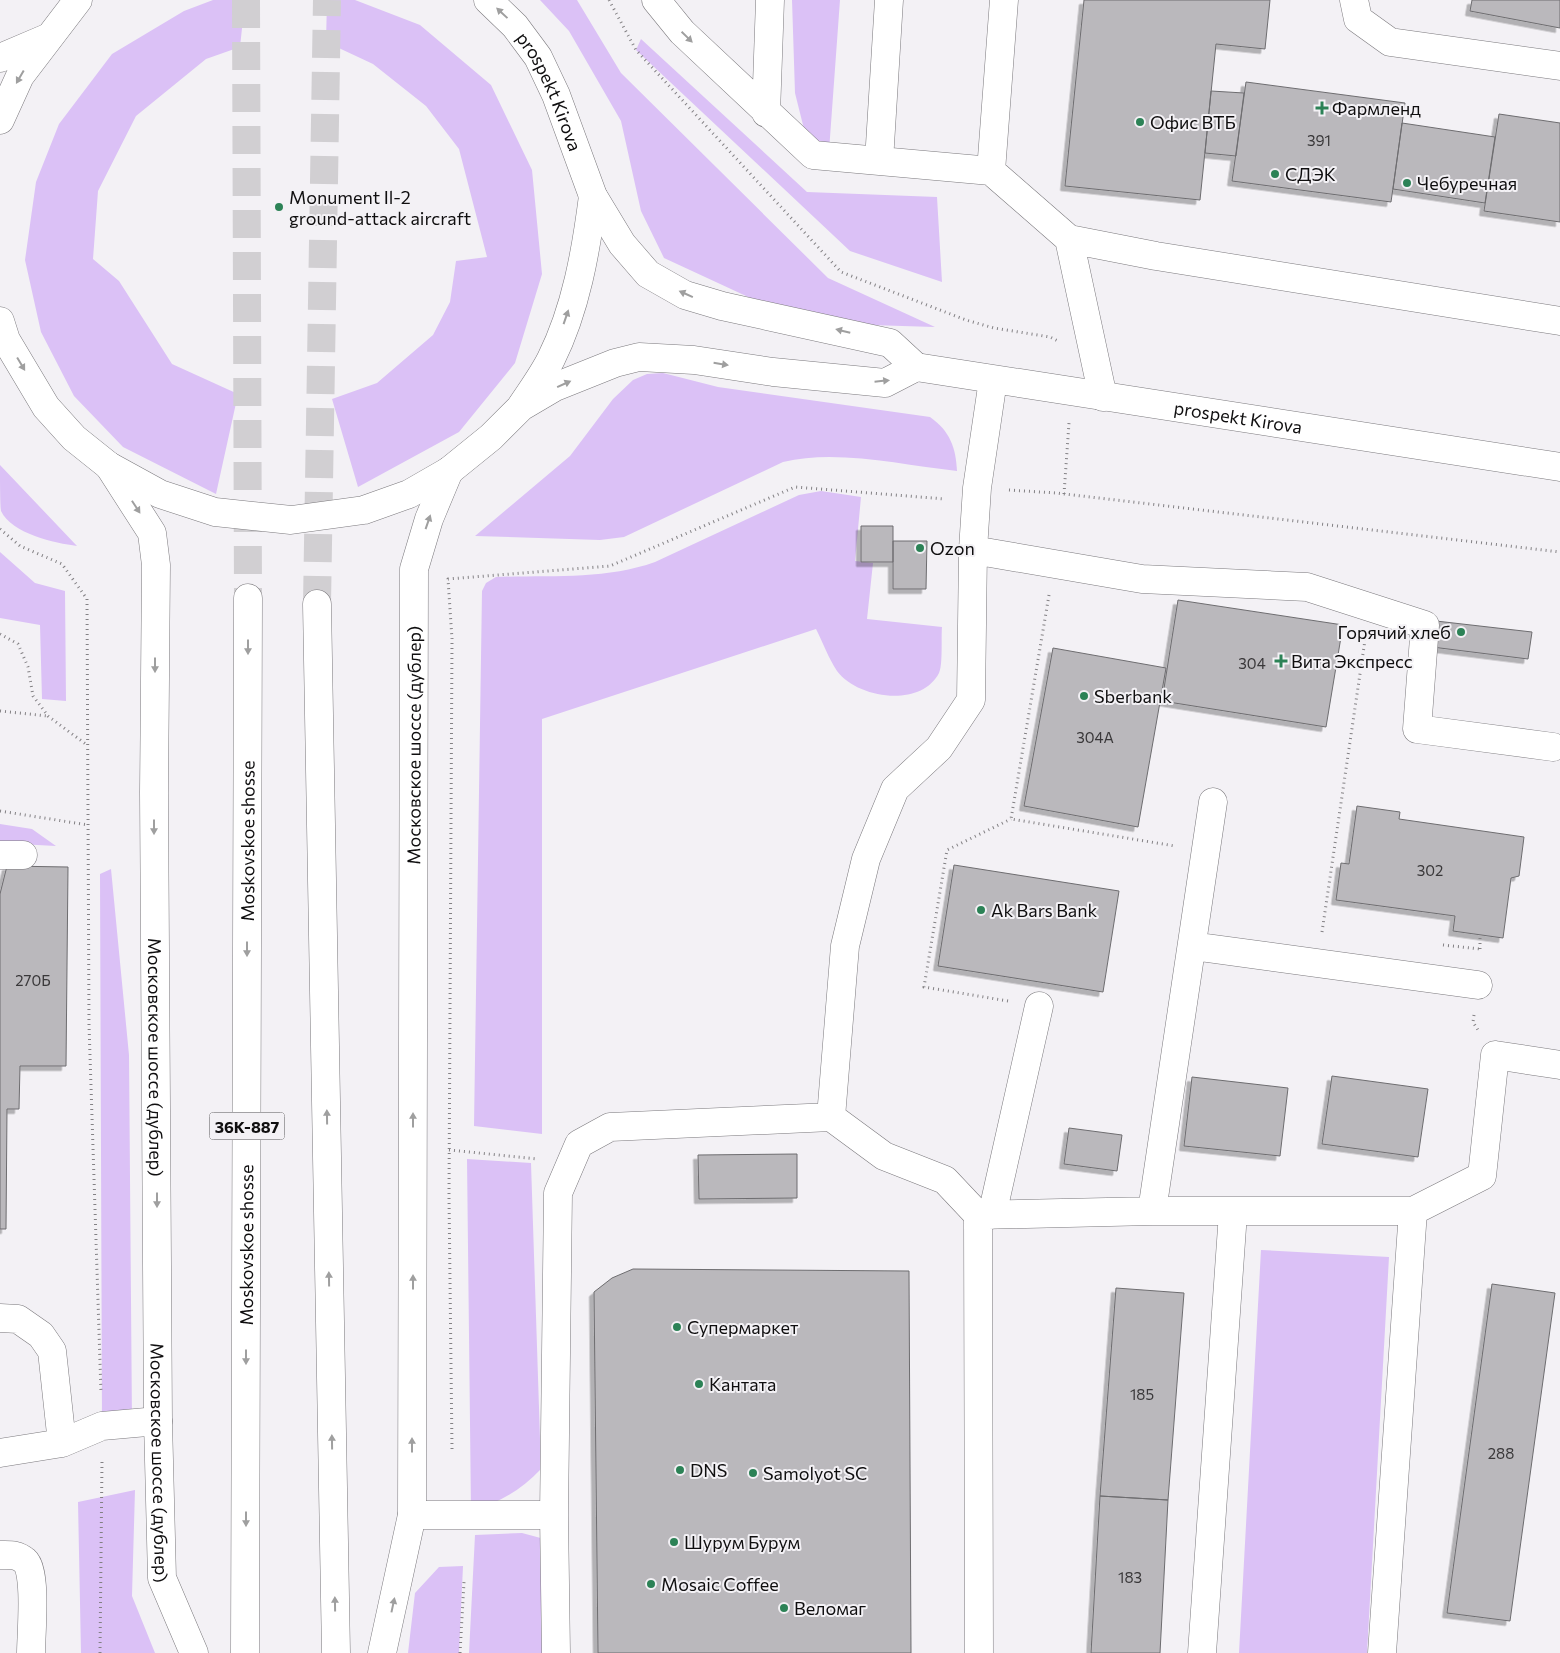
<svg xmlns="http://www.w3.org/2000/svg" width="1560" height="1653" viewBox="0 0 1560 1653" font-family="Commissioner,sans-serif">
<style>
.green{fill:#dbc1f6}
.building{fill:#bab8bc;stroke:#6e6d70;filter:url(#shadow)}
.lines{fill:none;stroke-linecap:round;stroke-linejoin:round}
.major-tunnel{stroke:#d1cfd2;stroke-width:28;stroke-dasharray:28 14;stroke-linecap:butt}
.minor-casing{stroke:#7b797d;stroke-width:29}
.major-casing{stroke:#7b797d;stroke-width:29}
.path{stroke:#838184;stroke-width:3;stroke-dasharray:1 4;stroke-linecap:butt}
.minor{stroke:#fff;stroke-width:28}
.major{stroke:#fff;stroke-width:28}
.oneway{fill:#9f9f9f}
.poi-dot{fill:#2c8256;stroke:#f3f1f5;stroke-width:2}
.labels{text-anchor:middle;dominant-baseline:central;stroke-width:4;stroke-linejoin:round;paint-order:stroke}
.number-label{font-size:15px;fill:#3a383a}
.shield{fill:#f3f1f5;stroke:#535254;stroke-width:1}
.shield-label{font-size:16px;font-weight:bold;fill:#0f0e0f}
.street-label{font-size:18px;fill:#0f0e0f;stroke:#f3f1f5}
.poi-label{font-size:18px;fill:#0f0e0f;stroke:#f3f1f5;text-anchor:start}
</style>
<defs>
<filter id="shadow"><feDropShadow dx="-4.5" dy="4.5" stdDeviation="0" flood-color="#0004"/></filter>
</defs>
<rect width="100%" height="100%" fill="#f3f1f5"/>
<path class="green" d="M213,0H245L240,47L206,59L136,116L98,191L93,259L119,281L172,364L238,394L216,494L123,447L74,396L41,332L25,260L36,182L59,124L112,54L184,11Z
M327,0H355L420,25L491,85L532,170L542,274L515,363L459,432L358,487L332,399L377,383L433,335L450,302L456,261L487,257L459,149L426,106L373,64L326,42Z
M540,0H577L621,73L828,278L935,327L870,325L759,302L664,258L641,211L621,121L569,31Z
M792,0H840L829,151L807,141L795,93Z
M641,39L807,192L937,197L942,282L850,251L636,50Z
M663,373L718,387L930,417C950,431 956,448 957,471C901,465 837,449 783,462L624,537L600,540L475,536L570,456L613,399L633,380L647,374Z
M0,465L77,546C55,543 12,534 1,511C0,503 0,475 0,465Z
M821,491L861,497L855,561L873,563L867,619L942,627C941,637 943,665 939,673C921,708 858,699 837,671C829,659 823,643 816,629L542,719V1134L474,1126L482,591L486,583L496,577C549,575 605,580 655,562L799,495Z
M0,552L35,583L65,591L66,701L42,699L40,625L0,618Z
M0,824L32,829L56,846L0,843Z
M111,869L129,1055L132,1423L102,1426L100,874Z
M467,1159L531,1163L541,1469C521,1490 499,1503 471,1511Z
M1261,1250L1389,1257L1367,1653H1239Z
M135,1490L132,1596L155,1653H81L78,1502Z
M522,1533L548,1540L549,1653H469L475,1535Z
M463,1566L459,1653H408L415,1593L439,1567Z"/>
<path class="building" d="M1084,0H1270L1265,49L1216,44L1200,200L1065,186Z
M1472,0H1560V28L1470,11Z
M1246,82L1405,103L1391,202L1232,181Z
M1211,91L1244,93L1236,156L1205,153Z
M1499,114L1560,123V222L1484,211Z
M1402,123L1495,137L1485,203L1393,189Z
M861,526H893V562H861Z
M893,541H927L926,589H893Z
M1178,600L1343,625L1326,727L1162,701Z
M1436,621L1532,632L1528,659L1432,647Z
M1053,648L1166,668L1138,827L1024,806Z
M1357,806L1400,812L1399,819L1524,837L1519,876L1511,878L1503,938L1453,931L1455,916L1336,900L1341,863L1349,864Z
M954,865L1119,891L1103,992L938,966Z
M7,866L68,867L66,1066H20L19,1109H7L6,1229H0V894Z
M1332,1076L1428,1089L1418,1157L1322,1144Z
M1192,1077L1288,1088L1280,1156L1184,1146Z
M1069,1128L1122,1135L1117,1171L1064,1164Z
M797,1154V1198L699,1199L698,1155Z
M633,1269L909,1271L911,1653H598L594,1292L612,1278Z
M1492,1284L1555,1293L1510,1621L1447,1613Z
M1116,1288L1184,1293L1168,1500L1100,1496Z
M1100,1496L1168,1500L1160,1653H1091Z"/>
<g class="lines">
<path class="major-tunnel" d="M246,0L248,598
M317,604L327,0"/>
<g class="minor-casing">
<path id="minor" d="M656,0L682,32L813,155L991,171L1004,0
M1354,0L1358,19L1390,42L1560,66
M766,113L770,0
M879,161L889,0
M991,171L1069,239L1103,397
M1069,239L1156,256L1560,321
M973,550L1142,579L1307,587L1425,625L1417,729L1553,747
M0,855H23
M1192,946L1478,985
M1152,1211L1213,802
M978,1215L1152,1211H1413
M992,1215L1039,1006
M0,1318L18,1319L41,1335L52,1351L62,1443
M0,1453L62,1443L102,1426L158,1421
M412,1515H554
M0,1555C10,1555 17,1554 25,1561C37,1571 31,1636 31,1653
M556,1653L554,1515L558,1193L579,1144L610,1127L831,1117
M979,1653L978,1215L945,1180L884,1156L831,1117L845,946L866,859L895,789L939,748L971,700L973,550L977,488L993,380
M1202,1653L1233,1213
M1382,1653L1413,1211L1482,1176L1495,1055L1560,1065"/>
</g>
<g class="major-casing">
<g id="major">
<path id="s1" d="M488,0L515,26L538,57L556,95L593,196L622,244L648,274L685,295L722,306L890,343L916,367"/>
<path d="M0,58L47,38"/>
<path d="M0,120L20,76L78,0"/>
<path d="M0,321L6,340L46,407L74,438L109,466L160,494L215,512L291,520L364,510L409,494L449,471L491,437L521,407L555,387L615,363L639,357L694,360L773,372L885,383L916,367"/>
<path id="s2" d="M916,367L1560,467"/>
<path d="M522,405C532,390 543,375 551,359C576,309 586,251 593,196"/>
<path id="s3" d="M109,466L152,533L156,565L154,793L158,1421L162,1578L194,1653"/>
<path d="M317,604L336,1653"/>
<path id="s4" d="M245,1653L248,598"/>
<path id="s5" d="M382,1653L412,1515L414,569L429,519L449,471"/>
</g>
</g>
<path class="path" d="M609,0L636,50L841,272L966,320L994,328L1050,337L1058,341
M1009,490L1056,493L1560,552
M1064,494L1069,423
M0,529L20,546L62,564L87,599L89,1025L101,1393
M1049,595L1011,819L1175,846
M0,634L18,644L28,667L33,696L48,716L87,745
M0,711L48,716
M0,811L88,825
M1322,932L1365,640
M1443,945L1480,949
M1480,949V935
M1008,1001L924,987L947,850L1011,819
M1474,1015L1473,1022L1478,1030
M449,1150L538,1159
M452,1449L449,1196L452,639L448,579L610,566L795,487L945,499
M100,1653L102,1460
M460,1653L464,1582"/>
<use href="#minor" class="minor"/>
<use href="#major" class="major"/>
</g>
<defs><path id="oneway-solid" d="M-6-.8H1V-3.2L6.5 0L1 3.2V.8H-6Z" transform="scale(1.25)"/></defs>
<g class="oneway">
<use href="#oneway-solid" transform="translate(502 13) rotate(-137)"/>
<use href="#oneway-solid" transform="translate(687 37) rotate(44)"/>
<use href="#oneway-solid" transform="translate(20 77) rotate(120)"/>
<use href="#oneway-solid" transform="translate(686 294) rotate(-156)"/>
<use href="#oneway-solid" transform="translate(566 317) rotate(-71)"/>
<use href="#oneway-solid" transform="translate(843 331) rotate(-166)"/>
<use href="#oneway-solid" transform="translate(21 364) rotate(59)"/>
<use href="#oneway-solid" transform="translate(721 364) rotate(9)"/>
<use href="#oneway-solid" transform="translate(882 381) rotate(-6)"/>
<use href="#oneway-solid" transform="translate(564 384) rotate(-24)"/>
<use href="#oneway-solid" transform="translate(136 507) rotate(57)"/>
<use href="#oneway-solid" transform="translate(428 522) rotate(-71)"/>
<use href="#oneway-solid" transform="translate(248 647) rotate(90)"/>
<use href="#oneway-solid" transform="translate(155 665) rotate(90)"/>
<use href="#oneway-solid" transform="translate(154 827) rotate(90)"/>
<use href="#oneway-solid" transform="translate(247 949) rotate(90)"/>
<use href="#oneway-solid" transform="translate(327 1117) rotate(-91)"/>
<use href="#oneway-solid" transform="translate(413 1120) rotate(-90)"/>
<use href="#oneway-solid" transform="translate(157 1200) rotate(90)"/>
<use href="#oneway-solid" transform="translate(329 1279) rotate(-91)"/>
<use href="#oneway-solid" transform="translate(413 1282) rotate(-90)"/>
<use href="#oneway-solid" transform="translate(246 1357) rotate(90)"/>
<use href="#oneway-solid" transform="translate(332 1442) rotate(-91)"/>
<use href="#oneway-solid" transform="translate(412 1445) rotate(-90)"/>
<use href="#oneway-solid" transform="translate(246 1519) rotate(90)"/>
<use href="#oneway-solid" transform="translate(335 1604) rotate(-91)"/>
<use href="#oneway-solid" transform="translate(393 1605) rotate(-78)"/>
</g>
<g class="poi-dot">
<path d="M1319.5 100.5h5v5h5v5h-5v5h-5v-5h-5v-5h5z"/>
<circle cx="1140" cy="122" r="5"/>
<circle cx="1275" cy="174" r="5"/>
<circle cx="1407" cy="183" r="5"/>
<circle cx="279" cy="207" r="5"/>
<circle cx="920" cy="548" r="5"/>
<circle cx="1461" cy="632" r="5"/>
<path d="M1278.5 653.5h5v5h5v5h-5v5h-5v-5h-5v-5h5z"/>
<circle cx="1084" cy="696" r="5"/>
<circle cx="981" cy="910" r="5"/>
<circle cx="677" cy="1327" r="5"/>
<circle cx="699" cy="1384" r="5"/>
<circle cx="680" cy="1470" r="5"/>
<circle cx="753" cy="1473" r="5"/>
<circle cx="674" cy="1542" r="5"/>
<circle cx="651" cy="1584" r="5"/>
<circle cx="784" cy="1608" r="5"/>
</g>
<g class="labels">
<g class="number-label">
<text x="1319" y="140">391</text>
<text x="1252" y="663">304</text>
<text x="1095" y="737">304А</text>
<text x="1430" y="870">302</text>
<text x="33" y="980">270Б</text>
<text x="1142" y="1394">185</text>
<text x="1501" y="1453">288</text>
<text x="1130" y="1577">183</text>
</g>
<rect class="shield" x="209.5" y="1112.5" width="75" height="27" rx="4"/>
<g class="shield-label">
<text x="247" y="1126">36К-887</text>
</g>
<g class="street-label">
<text stroke="none"><textPath href="#s1" startOffset="112">prospekt Kirova</textPath></text>
<text stroke="none"><textPath href="#s2" startOffset="326">prospekt Kirova</textPath></text>
<text stroke="none"><textPath href="#s5" startOffset="911">Московское шоссе (дублер)</textPath></text>
<text stroke="none"><textPath href="#s4" startOffset="812">Moskovskoe shosse</textPath></text>
<text stroke="none"><textPath href="#s3" startOffset="604">Московское шоссе (дублер)</textPath></text>
<text stroke="none"><textPath href="#s4" startOffset="408">Moskovskoe shosse</textPath></text>
<text stroke="none"><textPath href="#s3" startOffset="1009">Московское шоссе (дублер)</textPath></text>
</g>
<g class="poi-label">
<text x="1332" y="108">Фармленд</text>
<text x="1150" y="122">Офис ВТБ</text>
<text x="1285" y="174">СДЭК</text>
<text x="1417" y="183">Чебуречная</text>
<text x="289" y="197">Monument Il-2<tspan x="289" dy="21">ground-attack aircraft</tspan></text>
<text x="930" y="548">Ozon</text>
<text x="1451" y="632" text-anchor="end">Горячий хлеб</text>
<text x="1291" y="661">Вита Экспресс</text>
<text x="1094" y="696">Sberbank</text>
<text x="991" y="910">Ak Bars Bank</text>
<text x="687" y="1327">Супермаркет</text>
<text x="709" y="1384">Кантата</text>
<text x="690" y="1470">DNS</text>
<text x="763" y="1473">Samolyot SC</text>
<text x="684" y="1542">Шурум Бурум</text>
<text x="661" y="1584">Mosaic Coffee</text>
<text x="794" y="1608">Веломаг</text>
</g>
</g>
</svg>
